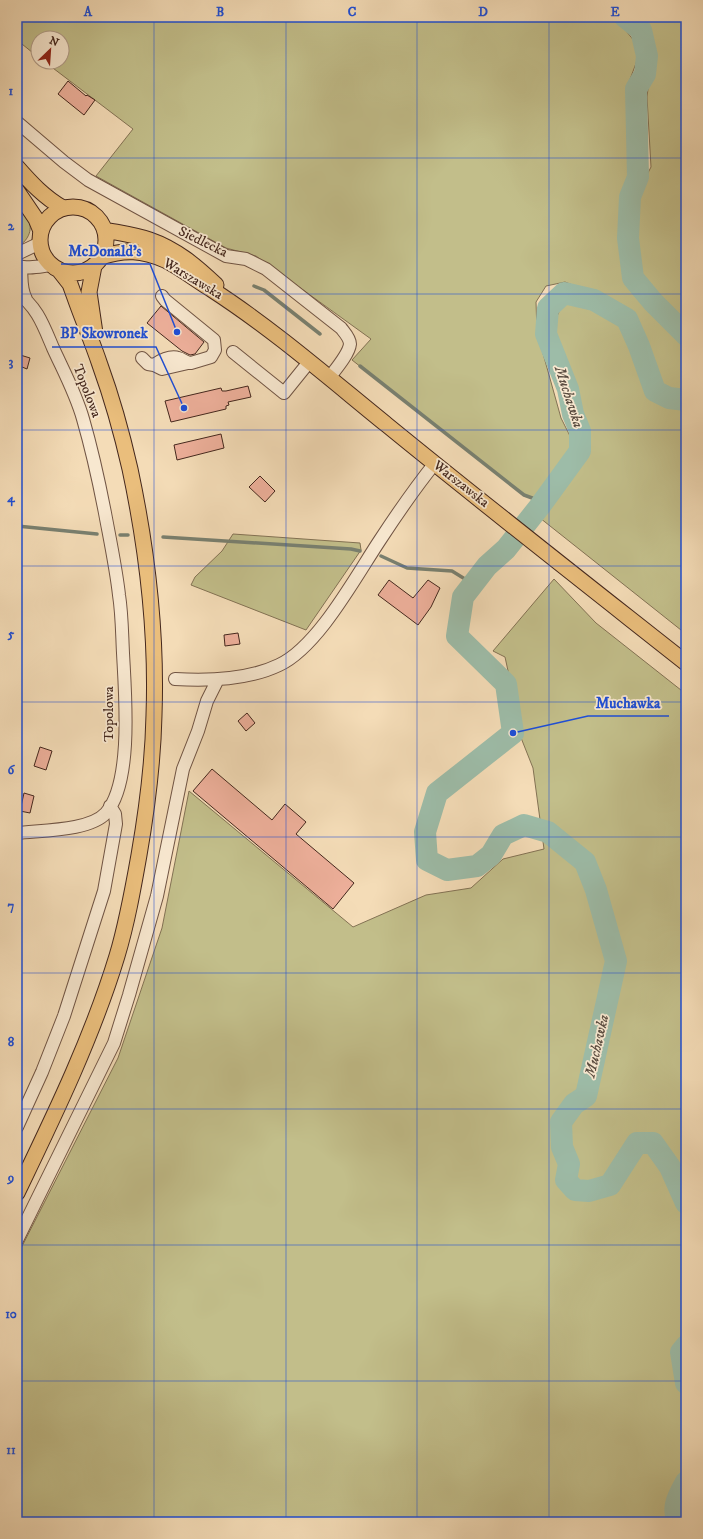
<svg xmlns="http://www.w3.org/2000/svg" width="703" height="1539" viewBox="0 0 703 1539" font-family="'IM FELL DW Pica',serif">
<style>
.green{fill:#c2be8a;stroke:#837254}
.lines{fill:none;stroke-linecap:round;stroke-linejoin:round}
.stream{stroke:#798070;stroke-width:3.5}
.river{stroke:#9dbca8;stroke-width:22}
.building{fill:#edaf9a;stroke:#44271d}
.minor-casing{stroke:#705444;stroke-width:14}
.major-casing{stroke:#44271d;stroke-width:17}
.minor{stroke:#f8e8d0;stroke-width:12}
.major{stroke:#eabe7c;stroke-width:15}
.grid{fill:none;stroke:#1d4ed8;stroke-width:1;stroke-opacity:0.55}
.labels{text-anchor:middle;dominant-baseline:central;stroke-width:3.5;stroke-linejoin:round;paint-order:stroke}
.street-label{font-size:14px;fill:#44271d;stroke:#f8e8d0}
.water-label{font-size:15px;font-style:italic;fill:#5a4c40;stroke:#f8e8d0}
.leader{fill:none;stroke:#1d4ed8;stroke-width:1.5}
.callout-dot{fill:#1d4ed8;stroke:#f8e8d0;stroke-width:1.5}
.callout-label{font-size:15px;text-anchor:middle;font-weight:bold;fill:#1d4ed8;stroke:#f8e8d0;stroke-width:3.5;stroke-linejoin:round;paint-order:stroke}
.neatline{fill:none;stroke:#1d4ed8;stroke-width:1.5}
.grid-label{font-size:13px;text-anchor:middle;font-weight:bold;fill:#1d4ed8}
</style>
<rect width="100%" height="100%" fill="#f4dcb7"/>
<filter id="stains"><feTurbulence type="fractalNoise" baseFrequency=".005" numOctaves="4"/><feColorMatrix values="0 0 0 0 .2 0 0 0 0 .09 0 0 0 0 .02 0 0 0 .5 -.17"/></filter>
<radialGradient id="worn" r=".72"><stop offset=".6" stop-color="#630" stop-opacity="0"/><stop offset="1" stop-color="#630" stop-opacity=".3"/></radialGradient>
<path class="green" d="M17,17H615L635,42L638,58L629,82L633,180L626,195L623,271L632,286L648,305L686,339V395L683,397L667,393L657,386L650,359L637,325L614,304L595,294L565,282L546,286L536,302L537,332L561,418L570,436L571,453L539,500L524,495L352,360L371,339L256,256L226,248L96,176L133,129L45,62H62V38H38V57L17,40Z
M643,17H686V329L648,291L637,277L635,198L651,167L647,97L653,48Z
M17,207C20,211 25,215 28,219C34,230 27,242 17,247Z
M564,300L584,302L616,318L637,358L649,391L666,405L686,406V634L540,518L585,451L586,435L578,403L552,328Z
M233,534L360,543L361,550L306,630L191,585L195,577L222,551Z
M554,579L596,623L686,694V1522H17V1256L118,1058L162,928L189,791L353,927L426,895L471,888L503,859L544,849L533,768L510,710V680L505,657L493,651Z"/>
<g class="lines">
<path class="stream" d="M254,286L264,290L320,334
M360,366L524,495L543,502
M17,526L97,534
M120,535H128
M163,537L351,549L360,551
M381,556L407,568L452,571L473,584"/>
<path class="river" d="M625,17L641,30L647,56L645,74L636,89L638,177L630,197L628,238L633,278L653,302L686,335
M686,400L669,398L655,391L639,346L627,319L594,300L564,293L548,308L546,334L568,389L573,414L580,431V451L540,506L506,549L487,566L463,597L457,636L506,684L513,733L437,793L425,832L427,860L447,870L477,866L491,855L503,835L524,825L548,832L585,862L596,890L616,961L586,1096L574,1104L561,1122L562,1147L569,1164L566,1180L575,1190L589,1191L610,1185L637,1143H653L670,1167L686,1203
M686,1346L681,1352L686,1383
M678,1522C671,1507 679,1495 686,1482"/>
</g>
<path class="building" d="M68,81L86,96L87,95L95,100L84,115L58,94Z
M161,306L204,342L195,354L190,355L182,351L147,323Z
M17,354L30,358L27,369L17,365Z
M248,386L251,397L228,402L229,405L226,406V409L171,422L165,401L221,388L222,391H226Z
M221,434L224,448L177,460L174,445Z
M260,476L275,491L265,502L249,487Z
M389,580L413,598L428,580L440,588L431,607L418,625L378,595Z
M238,633L240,644L225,646L224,635Z
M247,713L255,723L246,731L238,721Z
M40,747L52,751L46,770L34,766Z
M212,769L272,820L285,804L306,822L296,834L354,883L333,909L193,791Z
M24,793L34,796L30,813L20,811Z"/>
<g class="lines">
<g class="minor-casing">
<path id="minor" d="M17,122L64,162L88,180L226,256L246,259L266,269L341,328C344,332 350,338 350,344C349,354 335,370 329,378
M17,254L40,243
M17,265C27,270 41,266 52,265
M21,267C22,278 20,288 26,299
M17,293C37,306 44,327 53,348C64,372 76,394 83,419C92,450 99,482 105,513C110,540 116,568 119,595C122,614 122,634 123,653C125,693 133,782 106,813C90,831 41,830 17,833
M233,352L284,393L309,362
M142,358L148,364L154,365C159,361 171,355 178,358C183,359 186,363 191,363L211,357L215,350L214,340L165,300L162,296
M154,365L162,369L188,363
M175,679C209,681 248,680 279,665C318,647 356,576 380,540C397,514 415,488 435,463
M17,1127L42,1072L64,1016L104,891L116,824L115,814L110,806
M17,1240L114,1043L129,995L157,896L183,769L198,731L207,701L218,679"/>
</g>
<g class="major-casing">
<path id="major" d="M17,167C31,183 44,197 63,208
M17,191L36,219L41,231
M40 240a33 33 0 1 1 66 0a33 33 0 1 1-66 0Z
M105,230C120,233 135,235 150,240C176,249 196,266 216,285
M101,257C125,249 142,250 165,260C181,268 196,280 211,289C273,329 329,378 387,425C485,505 586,584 686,663
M94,266L89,292L95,333
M17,1193C54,1116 92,1038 117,956C127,923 133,889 139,855C147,809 153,762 154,715C157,633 147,549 130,469C122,434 112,398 100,365C92,341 82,318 74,295L70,284L59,270"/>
</g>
<use href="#minor" class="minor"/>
<use href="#major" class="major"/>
</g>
<path class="grid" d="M154,17V1522M286,17V1522M417,17V1522M549,17V1522M17,158H686M17,294H686M17,430H686M17,566H686M17,702H686M17,837H686M17,973H686M17,1109H686M17,1245H686M17,1381H686"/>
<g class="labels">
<g class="street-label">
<text transform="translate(203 242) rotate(26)">Siedlecka</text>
<text transform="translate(193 279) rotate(31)">Warszawska</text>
<text transform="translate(87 391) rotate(69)">Topolowa</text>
<text transform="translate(461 484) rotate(38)">Warszawska</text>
<text transform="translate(109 714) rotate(-90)">Topolowa</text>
</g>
<g class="water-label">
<text transform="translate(569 397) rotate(72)">Muchawka</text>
<text transform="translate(597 1046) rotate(-77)">Muchawka</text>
</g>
</g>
<path class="leader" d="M177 332L150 264H61M184 408L156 347H52M513 733L588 716H669"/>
<g class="callout-dot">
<circle cx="177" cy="332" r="4"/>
<circle cx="184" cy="408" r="4"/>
<circle cx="513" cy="733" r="4"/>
</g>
<g class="callout-label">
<text x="105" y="256">McDonald's</text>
<text x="104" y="338">BP Skowronek</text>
<text x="628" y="708">Muchawka</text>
</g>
<rect width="703" height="1539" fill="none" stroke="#f4dcb7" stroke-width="44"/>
<g transform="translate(50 50) rotate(25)"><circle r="19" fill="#f8e8d0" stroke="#b09b88"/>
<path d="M0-3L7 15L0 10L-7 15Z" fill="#8f2418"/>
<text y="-6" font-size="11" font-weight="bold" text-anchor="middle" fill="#44271d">N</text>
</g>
<rect x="22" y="22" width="659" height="1495" class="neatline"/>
<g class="grid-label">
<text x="88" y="16">A</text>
<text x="220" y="16">B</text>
<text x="352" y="16">C</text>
<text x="483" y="16">D</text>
<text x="615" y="16">E</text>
<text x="11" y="95">1</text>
<text x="11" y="230">2</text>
<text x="11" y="366">3</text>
<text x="11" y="502">4</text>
<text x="11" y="638">5</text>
<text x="11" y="774">6</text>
<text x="11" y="910">7</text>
<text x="11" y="1046">8</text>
<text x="11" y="1182">9</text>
<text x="11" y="1318">10</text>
<text x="11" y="1454">11</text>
</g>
<rect width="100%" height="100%" filter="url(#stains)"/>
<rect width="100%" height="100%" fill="url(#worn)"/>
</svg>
